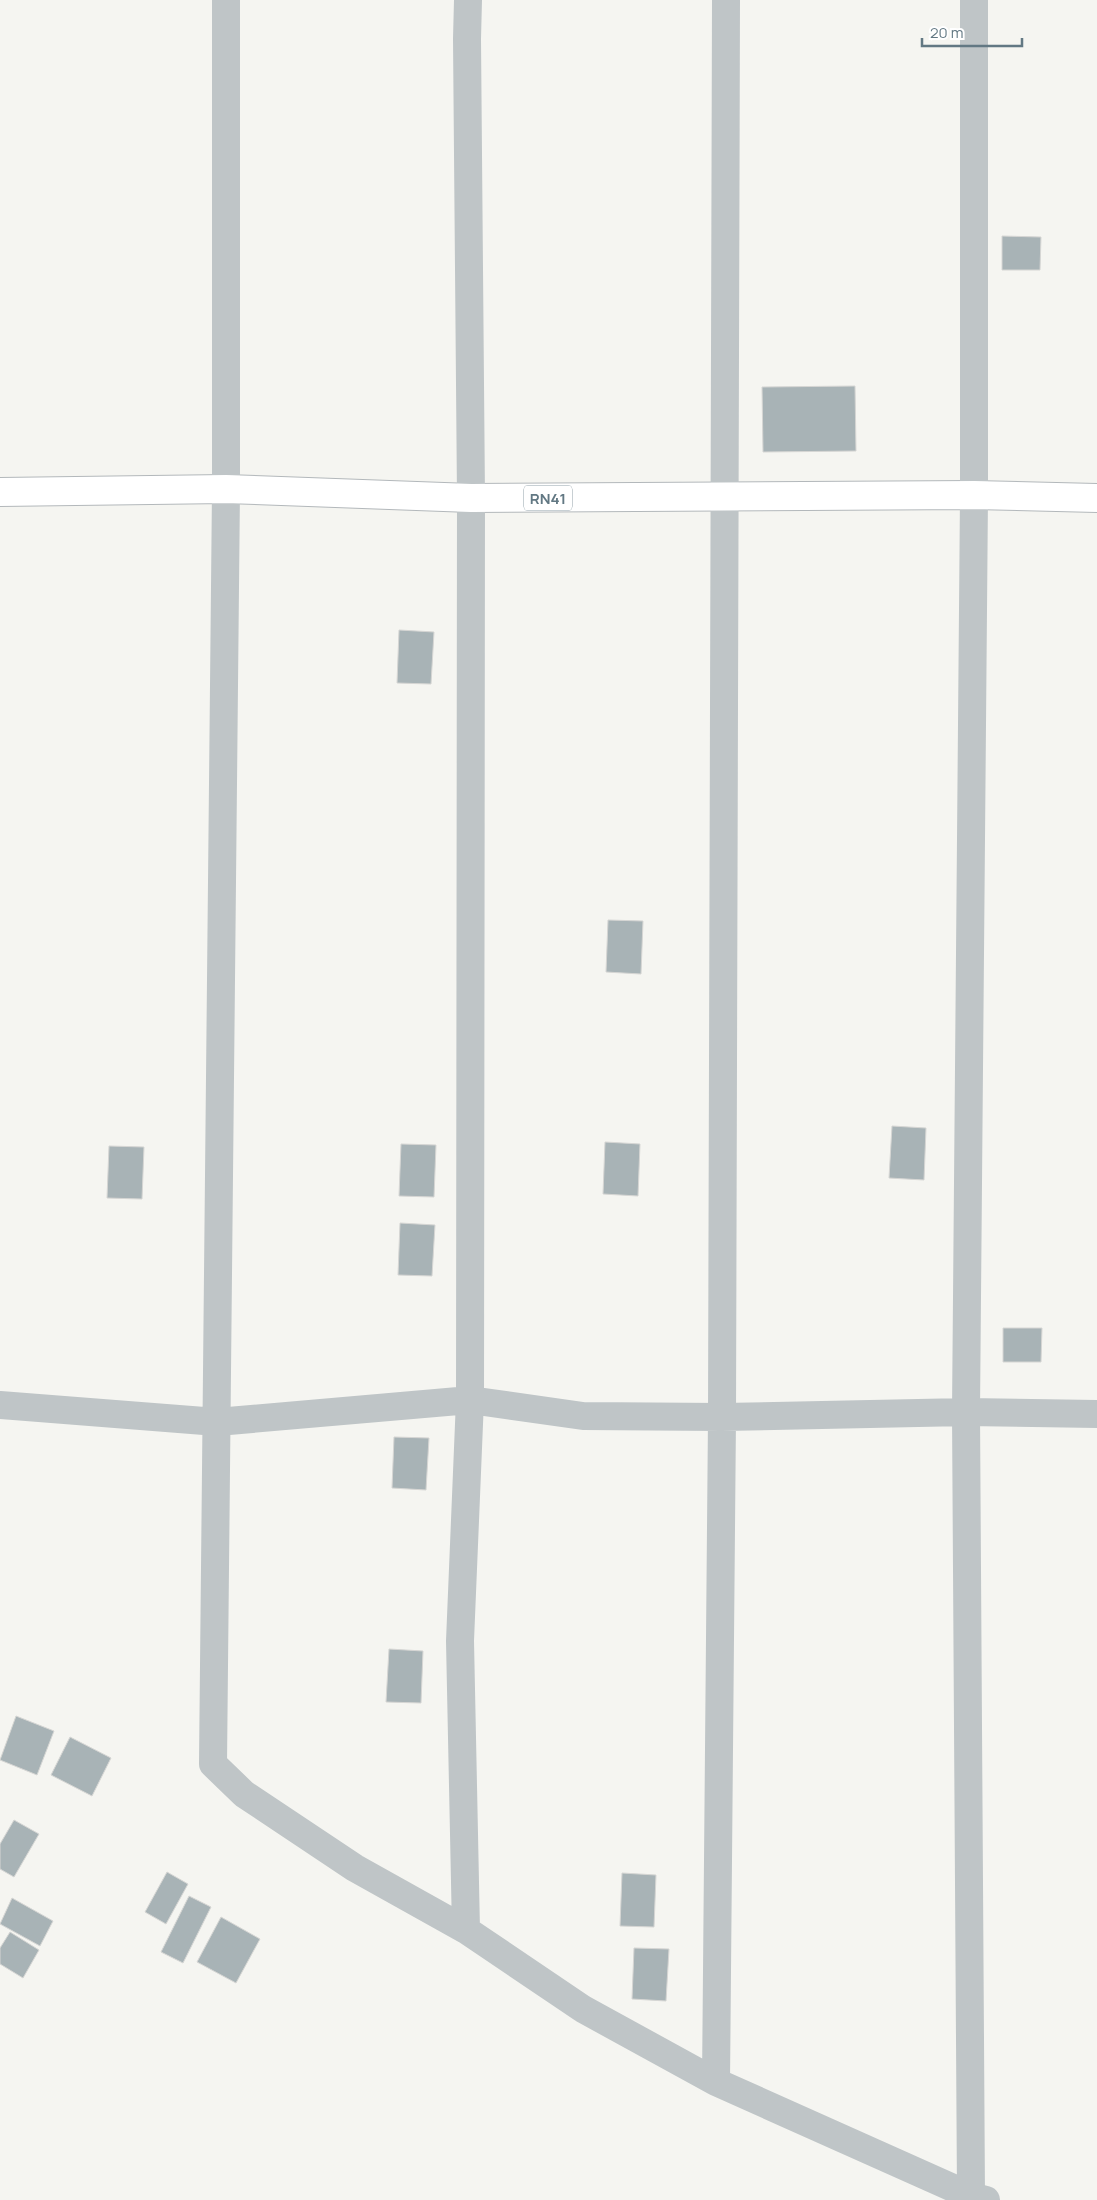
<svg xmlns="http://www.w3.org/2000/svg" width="1097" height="2200" viewBox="0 0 1097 2200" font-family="Manrope,sans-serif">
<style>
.building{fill:#a8b3b6;stroke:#d6d6d4}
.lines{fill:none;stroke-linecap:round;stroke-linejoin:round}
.primary-casing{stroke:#b3b8bb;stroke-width:30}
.minor{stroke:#bfc5c7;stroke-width:28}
.primary{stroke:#fff;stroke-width:28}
.labels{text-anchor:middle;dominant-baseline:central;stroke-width:5;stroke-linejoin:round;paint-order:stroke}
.shield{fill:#fff;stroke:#91a0a8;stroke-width:1}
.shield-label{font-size:15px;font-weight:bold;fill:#627883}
</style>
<rect width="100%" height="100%" fill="#f5f5f1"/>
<path class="building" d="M1002,236L1041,237L1040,270H1002Z
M855,386L856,451L763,452L762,387Z
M399,630L434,632L431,684L397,683Z
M608,920L643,921L641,974L606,972Z
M892,1126L926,1128L924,1180L889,1178Z
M605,1142L640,1144L638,1196L603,1194Z
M401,1144L436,1145L434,1197L399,1196Z
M109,1146L144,1147L142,1199L107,1198Z
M400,1223L435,1225L432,1276L398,1275Z
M1003,1328H1042L1041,1362H1003Z
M394,1437L429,1438L426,1490L392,1488Z
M389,1649L423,1651L421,1703L386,1702Z
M16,1716L54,1731L37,1775L0,1760Z
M70,1737L111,1758L92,1796L51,1775Z
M14,1820L39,1834L14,1877L0,1869V1844Z
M167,1872L188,1884L166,1924L145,1912Z
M622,1873L656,1875L654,1927L620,1926Z
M189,1896L211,1907L183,1963L161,1952Z
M12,1898L53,1921L40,1946L0,1924Z
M221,1917L260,1939L236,1983L197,1962Z
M10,1932L39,1950L23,1978L0,1964V1948Z
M634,1948L669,1949L666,2001L632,1999Z"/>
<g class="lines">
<g class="primary-casing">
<path id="primary" d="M0,492L226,489L471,498L974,495L1097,498"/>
</g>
<path class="minor" d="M226,0V489L213,1764L244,1794L355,1868L466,1930L583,2009L716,2082L971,2196L986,2200
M0,1405L217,1422L470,1400L583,1416L722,1417L966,1412L1097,1414
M466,1930L460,1641L470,1400L471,498L467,39L468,0
M716,2082L722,1417L726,0
M971,2196L966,1412L974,495V0"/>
<use href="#primary" class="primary"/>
</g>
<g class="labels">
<rect class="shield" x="524" y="485.5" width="48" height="25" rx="4"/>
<g class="shield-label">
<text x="548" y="498">RN41</text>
</g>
</g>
<path d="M922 38v8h100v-8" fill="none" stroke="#627883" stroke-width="2.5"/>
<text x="930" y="38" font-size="15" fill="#627883" stroke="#ffffff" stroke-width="4" paint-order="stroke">20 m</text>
</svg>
